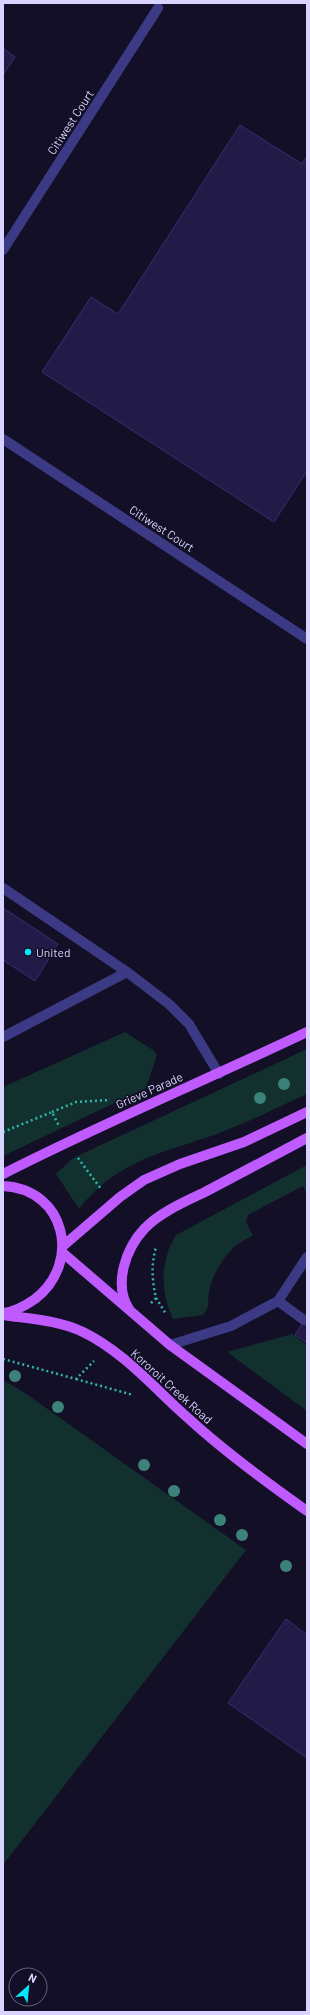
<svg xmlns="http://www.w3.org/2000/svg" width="310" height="2015" viewBox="0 0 310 2015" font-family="Barlow,sans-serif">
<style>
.green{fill:#12302e}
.building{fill:#231b47;stroke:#3a2d73}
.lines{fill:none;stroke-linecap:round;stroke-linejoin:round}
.path{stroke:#2fb7ad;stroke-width:2.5;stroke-dasharray:2 3;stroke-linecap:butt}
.lane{stroke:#3c3a85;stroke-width:10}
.primary{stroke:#bf5bfe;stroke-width:10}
.tree{fill:#3d8279}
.poi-dot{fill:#01e9fe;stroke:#130f26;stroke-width:1.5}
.labels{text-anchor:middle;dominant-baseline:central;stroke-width:3.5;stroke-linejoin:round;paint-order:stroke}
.street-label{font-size:12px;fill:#d8d4ff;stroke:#130f26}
.poi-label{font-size:12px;fill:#d8d4ff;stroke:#130f26;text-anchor:start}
</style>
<rect width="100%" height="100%" fill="#130f26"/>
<path class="green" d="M125,1032L153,1050L157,1055L146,1088L3,1156V1087Z
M307,1049V1094C282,1105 257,1118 232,1128C171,1153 123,1154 79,1209L56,1174L73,1158Z
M307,1165V1194L303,1186L248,1215L246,1222L253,1236C231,1243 213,1270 209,1292C207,1304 211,1305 203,1315L173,1319C160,1291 160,1261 176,1235Z
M292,1334L307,1345V1411L227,1352Z
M3,1380L25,1393L246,1550L3,1865Z"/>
<path class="building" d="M3,48L15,57L3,75Z
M240,125L302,164L307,156V471L274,522L42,372L91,297L118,314Z
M3,908L58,944L35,981L3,960Z
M307,1316V1343L295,1335Z
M286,1619L307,1635V1758L228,1703Z"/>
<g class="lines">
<path class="path" d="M52,1112L76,1102L110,1100
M3,1132L52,1112L59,1126
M78,1158L101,1189
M156,1298L166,1314
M151,1303L156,1298C152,1280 151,1265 156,1247
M3,1359L76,1379L94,1361
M76,1379L133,1395"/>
<path class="lane" d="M3,250L158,8
M3,439L307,639
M3,888L127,972L169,1004L189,1024L219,1074
M3,1037L127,972
M304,1320L278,1301L307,1257
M170,1345L231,1326L278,1301"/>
<path class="primary" d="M3,1174C103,1123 206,1080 307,1032
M3,1186C66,1189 82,1263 35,1299C25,1306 16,1311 4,1313
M63,1246L120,1197L144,1180L180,1164L244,1142L307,1112
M63,1253L170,1345L307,1444
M129,1309C113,1284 126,1248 145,1228C161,1212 184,1202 205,1192C239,1174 273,1156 307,1138
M3,1315C30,1319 58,1320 83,1332C124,1352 154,1388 188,1418C225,1452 266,1482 307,1511"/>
</g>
<g class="tree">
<circle cx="284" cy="1084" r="6"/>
<circle cx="260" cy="1098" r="6"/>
<circle cx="15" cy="1376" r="6"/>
<circle cx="58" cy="1407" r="6"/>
<circle cx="144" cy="1465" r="6"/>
<circle cx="174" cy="1491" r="6"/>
<circle cx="220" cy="1520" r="6"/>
<circle cx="242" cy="1535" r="6"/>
<circle cx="286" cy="1566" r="6"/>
</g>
<circle class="poi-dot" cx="28" cy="952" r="4"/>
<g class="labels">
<g class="street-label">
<text transform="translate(70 122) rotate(-57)">Citiwest Court</text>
<text transform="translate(162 528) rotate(33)">Citiwest Court</text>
<text transform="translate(149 1090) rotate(-24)">Grieve Parade</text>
<text transform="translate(172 1386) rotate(42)">Kororoit Creek Road</text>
</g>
<g class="poi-label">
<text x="36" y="952">United</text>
</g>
</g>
<rect width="310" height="2015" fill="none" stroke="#d8d4ff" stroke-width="8"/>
<g transform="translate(28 1987) rotate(27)"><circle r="19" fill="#130f26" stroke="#625e7d"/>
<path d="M0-3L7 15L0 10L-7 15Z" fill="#01e9fe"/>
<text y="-6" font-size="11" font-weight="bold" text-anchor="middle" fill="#d8d4ff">N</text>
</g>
</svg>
